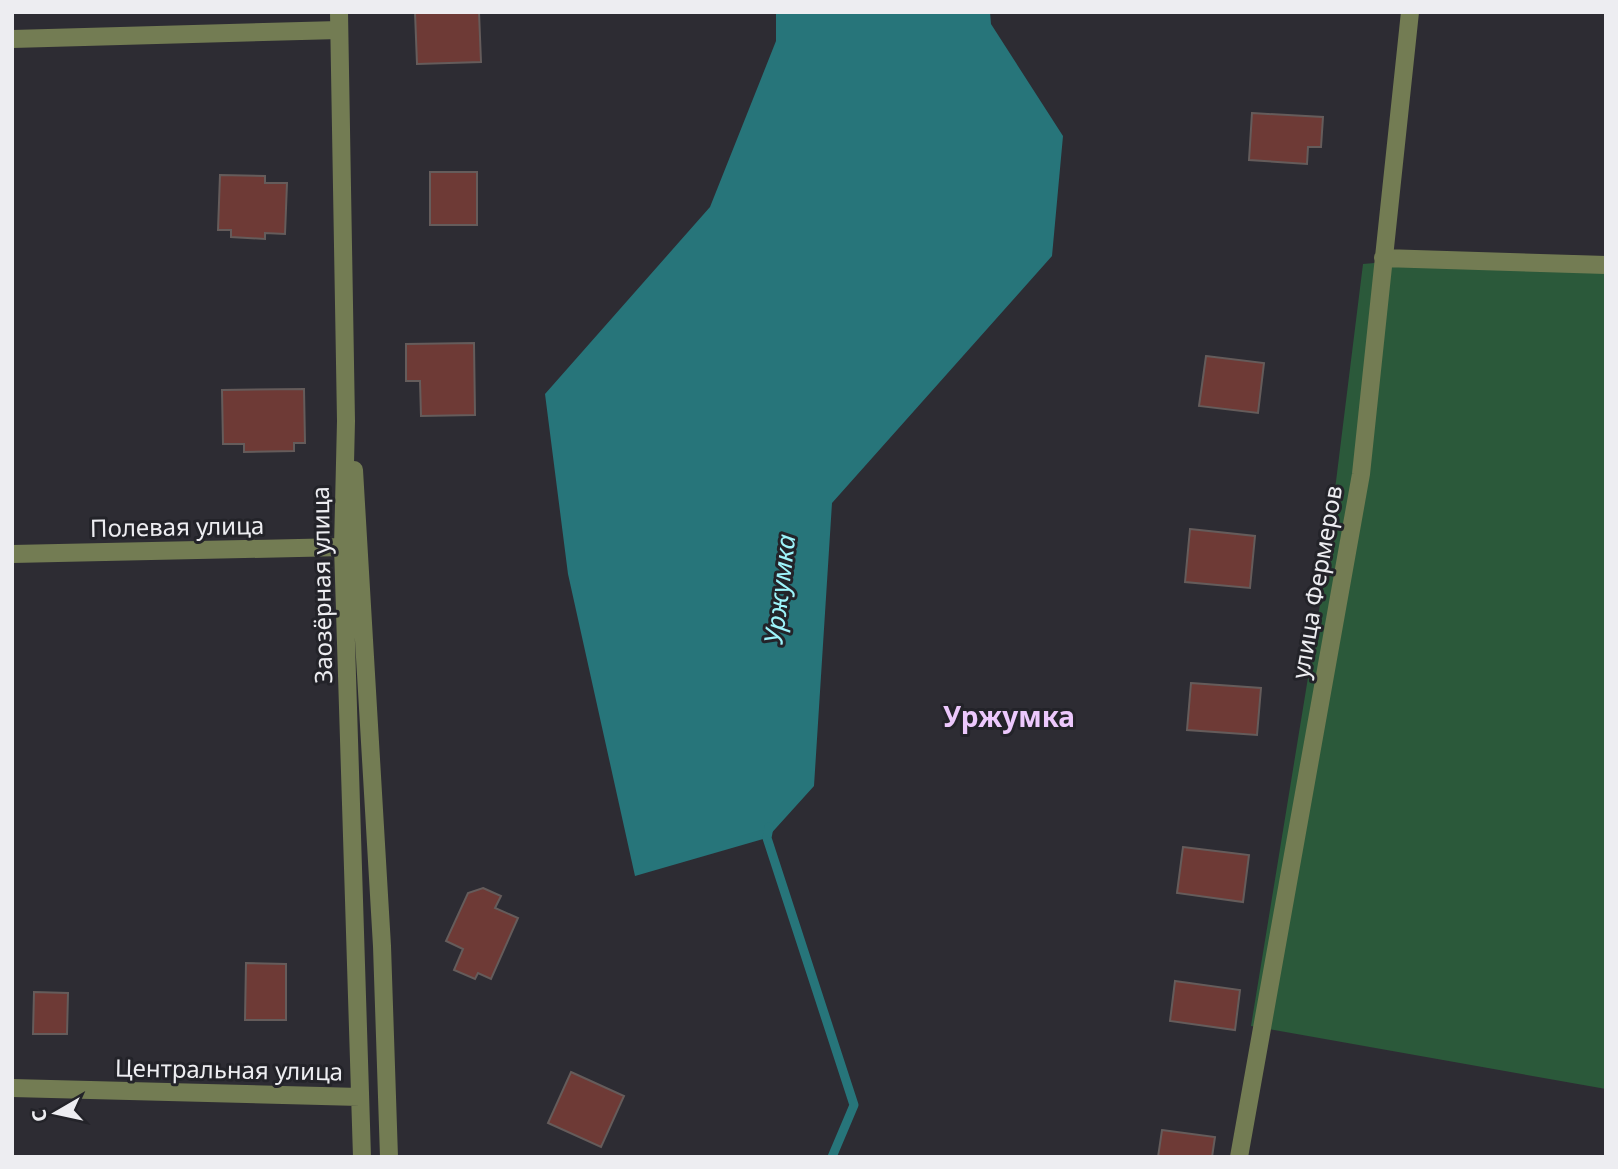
<svg xmlns="http://www.w3.org/2000/svg" width="1618" height="1169" viewBox="0 0 1618 1169" font-family="'Noto Sans',sans-serif">
<style>
.green{fill:#2b593a}
.water{fill:#27757a}
.lines{fill:none;stroke-linecap:round;stroke-linejoin:round}
.stream{stroke:#27757a;stroke-width:9}
.building{fill:#6e3a36;stroke:#655c5b;stroke-width:2}
.minor{stroke:#737c53;stroke-width:18}
.labels{text-anchor:middle;dominant-baseline:central;stroke-width:6;stroke-linejoin:round;paint-order:stroke}
.street-label{font-size:24px;fill:#ededf1;stroke:#232329}
.water-label{font-size:26px;font-style:italic;fill:#9ef4fb;stroke:#232329}
.quarter-label{font-size:28px;font-weight:bold;fill:#ecc8fc;stroke:#232329}
</style>
<rect width="100%" height="100%" fill="#2d2c33"/>
<path class="green" d="M1408,260L1606,265V1089L1251,1026L1323,586L1363,264Z"/>
<path class="water" d="M776,12H990L991,24L1063,136L1052,256L832,503L814,786L767,838L635,876L568,574L545,394L710,207L776,41Z"/>
<g class="lines">
<path class="stream" d="M769,827L767,838L854,1105L832,1157"/>
</g>
<path class="building" d="M415,12H479L481,62L417,64Z
M1252,113L1323,117L1321,147H1308L1307,164L1249,160Z
M430,172H477V225H430Z
M220,175L265,176V183H287L285,234L265,233V239L231,237V230H218Z
M474,343L475,415L421,416L420,381H406V344Z
M1206,356L1264,363L1258,413L1199,406Z
M304,389L305,443H294V451L244,452V444H223L222,390Z
M1190,529L1255,536L1250,588L1185,582Z
M1191,683L1261,688L1257,735L1187,730Z
M1183,847L1249,855L1243,902L1177,893Z
M483,888L501,896L495,908L518,918L491,979L478,973L475,979L454,970L463,949L446,941L468,893Z
M246,963L286,964V1020H245Z
M1175,981L1240,990L1235,1030L1170,1021Z
M34,992L68,993L67,1034H33Z
M571,1072L624,1096L601,1147L548,1123Z
M1162,1130L1215,1137L1212,1157H1158Z"/>
<g class="lines">
<path class="minor" d="M339,12L346,421L343,547L362,1157
M12,39L339,30
M1383,258L1606,265
M354,470L382,946L389,1157
M12,554L343,547
M12,1088L360,1097
M1239,1157L1361,474L1410,12"/>
</g>
<g class="labels">
<g class="street-label">
<text transform="translate(177 526) rotate(-1)">Полевая улица</text>
<text transform="translate(1316 582) rotate(-80)">улица Фермеров</text>
<text transform="translate(321 585) rotate(-91)">Заозёрная улица</text>
<text transform="translate(229 1069) rotate(1)">Центральная улица</text>
</g>
<g class="water-label">
<text transform="translate(779 589) rotate(-83)">Уржумка</text>
</g>
<g class="quarter-label">
<text x="1009" y="716">Уржумка</text>
</g>
</g>
<rect width="1618" height="1169" fill="none" stroke="#ededf1" stroke-width="28"/>
<g transform="translate(56 1113) rotate(261)" stroke="#232329" stroke-width="5" paint-order="stroke">
<path d="M0-5L12 26L0 18L-12 26Z" fill="#ededf1"/>
<text y="-10" font-size="19" font-weight="bold" text-anchor="middle" fill="#ededf1">С</text>
</g>
</svg>
